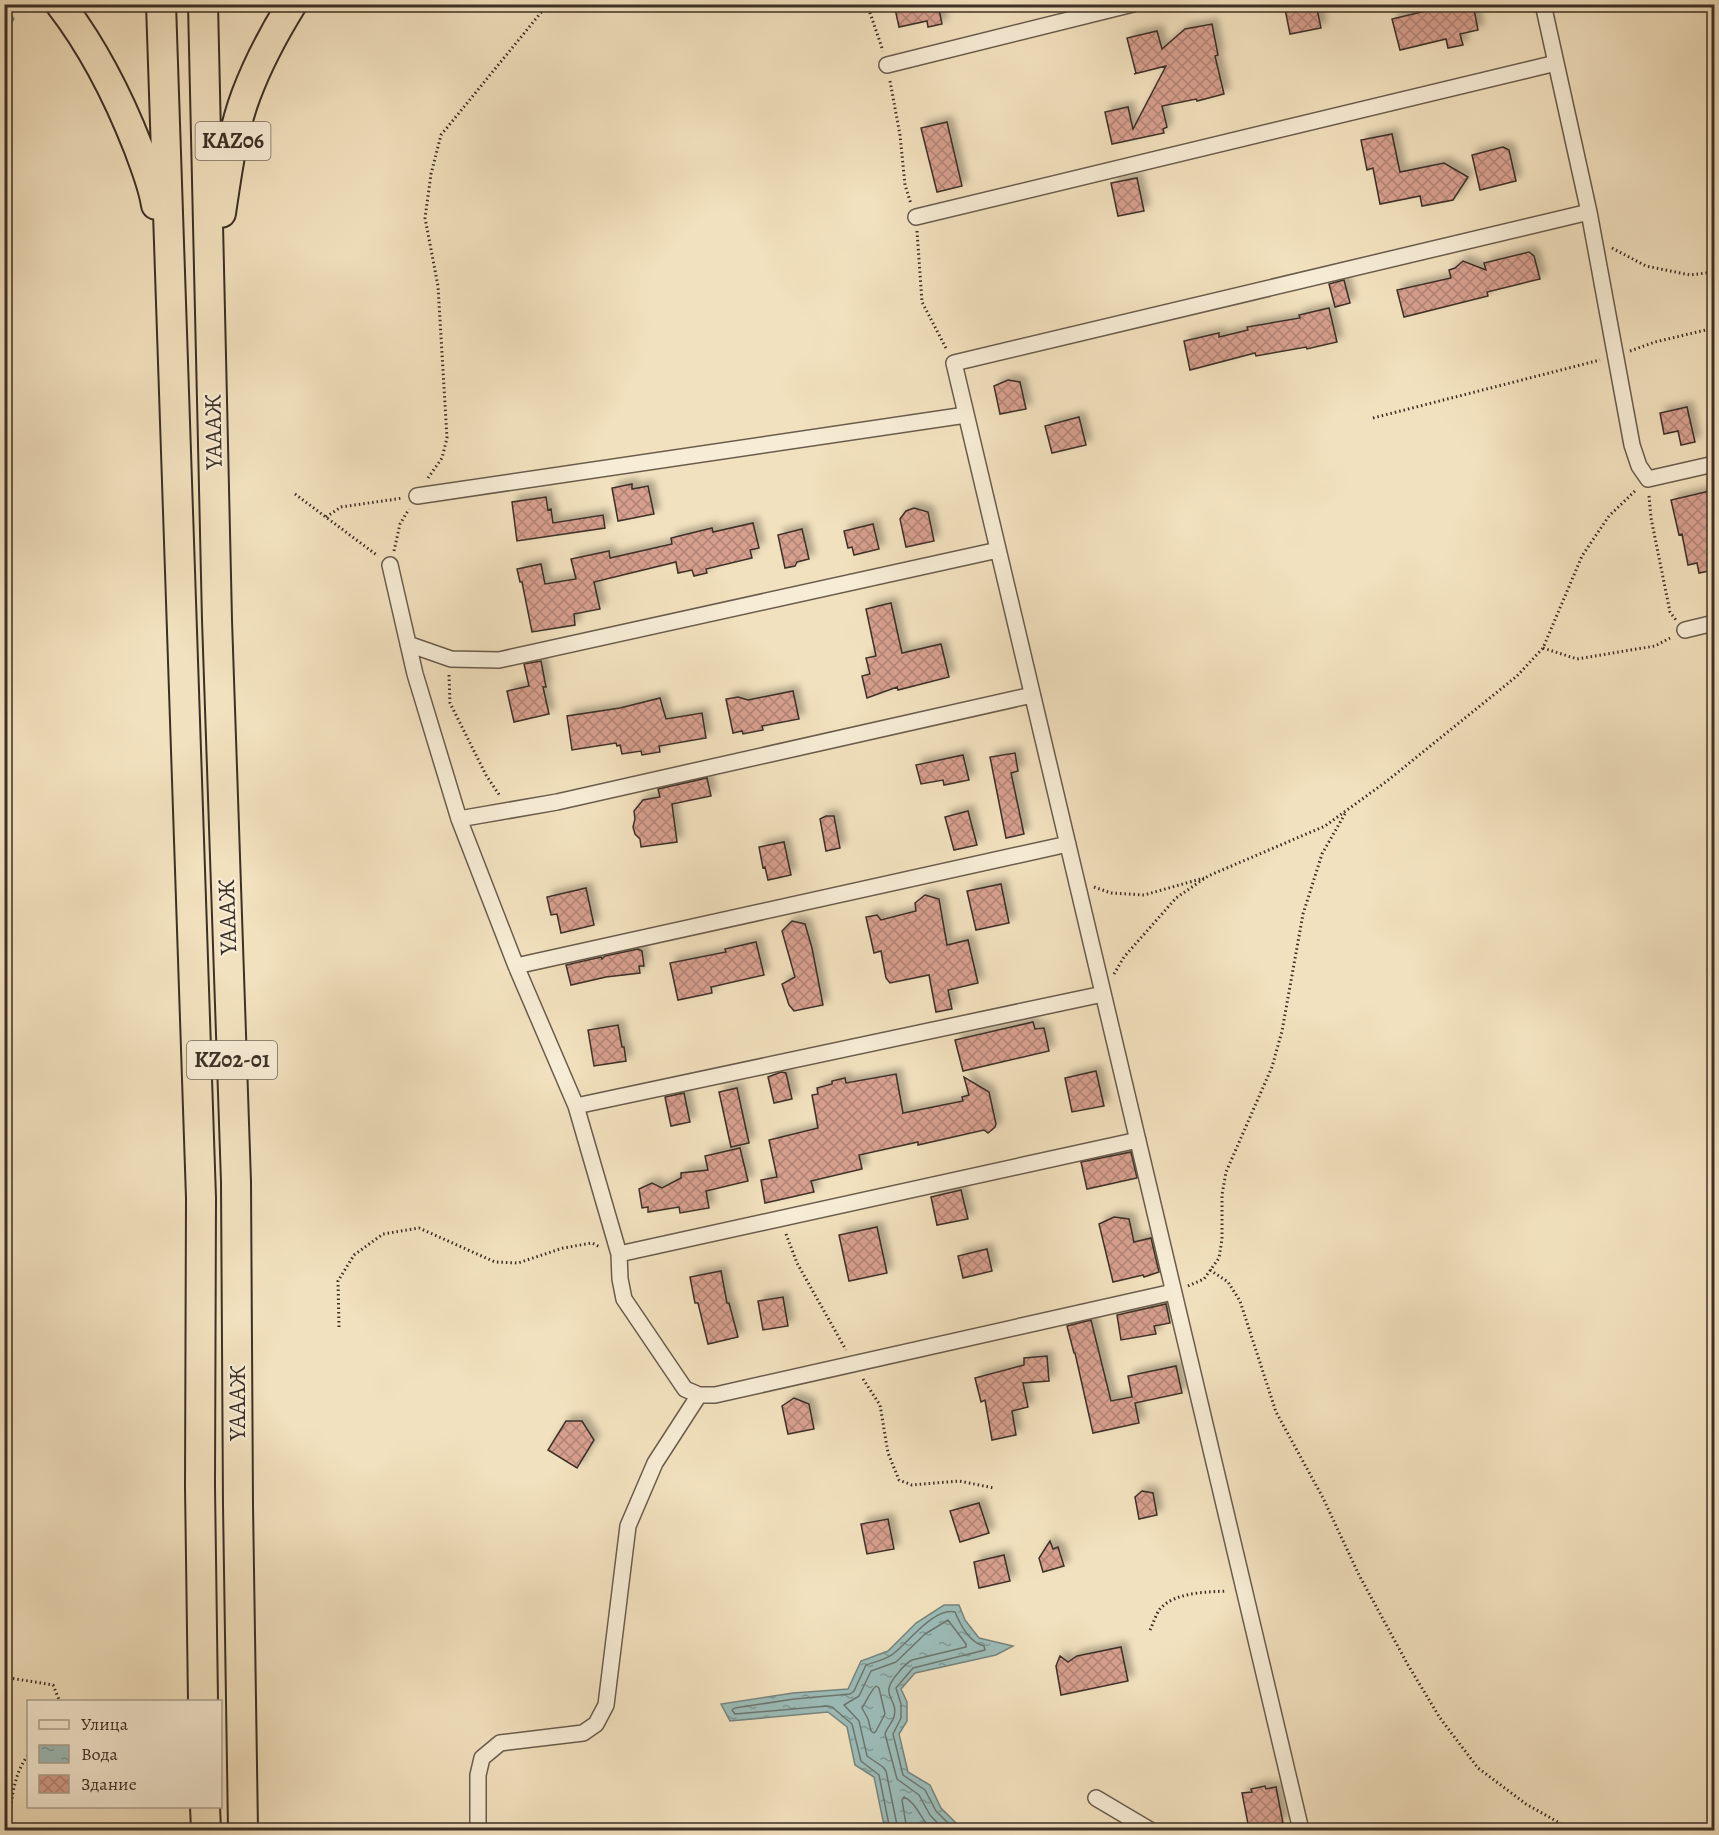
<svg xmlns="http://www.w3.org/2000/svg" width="1719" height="1835" viewBox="0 0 1719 1835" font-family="Alegreya,serif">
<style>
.water{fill:url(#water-ripples);stroke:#76847e;stroke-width:1.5}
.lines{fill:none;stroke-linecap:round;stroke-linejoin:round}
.shore{stroke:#6c766f;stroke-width:1.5}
.stream{stroke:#76847e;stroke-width:5}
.building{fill:url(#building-cross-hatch);stroke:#3c3026;stroke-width:1.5;filter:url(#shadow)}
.street-casing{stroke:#6a5c4c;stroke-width:18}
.highway-casing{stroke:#3c3026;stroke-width:32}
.path{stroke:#3c3026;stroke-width:3;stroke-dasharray:1.5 3;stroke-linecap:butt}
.street{stroke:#f7ecd5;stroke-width:15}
.highway{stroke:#f2e1be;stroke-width:28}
.labels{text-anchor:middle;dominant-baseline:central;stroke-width:4.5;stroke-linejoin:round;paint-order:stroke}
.shield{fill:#f7ecd5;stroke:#74685a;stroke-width:1.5}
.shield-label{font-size:22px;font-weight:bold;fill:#3c3026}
.street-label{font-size:24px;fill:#3c3026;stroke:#f7ecd5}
</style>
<defs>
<pattern id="water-ripples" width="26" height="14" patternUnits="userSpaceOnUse" patternTransform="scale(1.5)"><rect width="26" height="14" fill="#9cbcb8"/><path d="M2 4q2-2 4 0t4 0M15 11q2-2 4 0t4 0" fill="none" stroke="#809995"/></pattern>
<pattern id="building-cross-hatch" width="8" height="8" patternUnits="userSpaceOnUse" patternTransform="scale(1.5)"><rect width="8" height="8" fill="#d79f8e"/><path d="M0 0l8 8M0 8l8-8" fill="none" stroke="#b08274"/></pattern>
<filter id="shadow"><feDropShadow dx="5.5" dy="-5.5" stdDeviation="3" flood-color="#0004"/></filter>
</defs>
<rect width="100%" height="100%" fill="#f2e1be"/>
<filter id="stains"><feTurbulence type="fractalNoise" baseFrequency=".00333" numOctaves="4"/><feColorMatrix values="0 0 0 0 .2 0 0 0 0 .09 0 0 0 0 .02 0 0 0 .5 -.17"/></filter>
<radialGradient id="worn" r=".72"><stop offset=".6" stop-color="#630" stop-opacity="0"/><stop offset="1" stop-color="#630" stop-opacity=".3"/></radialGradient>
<path class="water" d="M944,1605H959L965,1620L979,1638L1013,1646L996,1655L915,1673L901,1689L907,1702V1721L899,1734L908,1772L930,1785L941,1808L963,1830H885L874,1777L855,1765L847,1727L828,1712L730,1721L721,1704L793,1693L848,1689L861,1661L888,1651L916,1623Z"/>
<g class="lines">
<path class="shore" d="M876,1686L879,1688L885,1714L876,1731L874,1733L871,1731L868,1719L862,1708C866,1702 871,1690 876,1686Z
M890,1830L879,1775L861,1761L852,1724L832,1707L827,1706L735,1714L732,1710L735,1708L794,1699L850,1694L854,1691L866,1665C874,1662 885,1660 893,1654C908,1643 934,1607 955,1612C961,1626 969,1642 984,1646L985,1650L913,1668L896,1688L901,1704V1718L893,1734L903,1775L925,1790L936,1811L955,1830
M898,1830L886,1771L883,1767L867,1756L859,1721L844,1705L859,1696L871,1671L896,1662L925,1634L948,1620L966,1644V1647L912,1660C906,1663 902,1668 898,1673C877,1697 899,1697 894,1717C892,1723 887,1727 885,1734L897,1779L919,1795L930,1815L944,1830
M907,1830L902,1800L904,1797C916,1802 921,1820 932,1830"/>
<path class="stream" d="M4,27L12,19"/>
</g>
<path class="building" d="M894,4H938L942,24L928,27L927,21L899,27Z
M1284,4H1316L1321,28L1290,34Z
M1455,4H1473L1478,30L1460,34L1463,45L1448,48L1446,39L1400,50L1392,19Z
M1212,24L1218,55L1215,56L1224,94L1197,101L1196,99L1162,106L1167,127L1163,129L1164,133L1112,144L1105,112L1128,107L1133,129L1166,66L1134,74L1136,73L1127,38L1157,31L1162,49L1185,29Z
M947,122L962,186L937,192L921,128Z
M1392,134L1400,172L1444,163L1468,177L1453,200L1422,206L1420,196L1380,204L1373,168L1367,170L1361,140Z
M1503,147L1509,150L1516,181L1480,190L1472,155Z
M1137,178L1144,211L1118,216L1111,183Z
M1529,252L1534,256L1540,279L1487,292L1488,296L1404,317L1397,290L1451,278L1449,270L1455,268L1463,261L1486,270L1484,263Z
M1344,280L1350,303L1335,307L1329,284Z
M1329,308L1337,342L1307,349L1306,347L1256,356L1255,353L1190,370L1184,341L1219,333V337L1248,330L1247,327L1300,318L1299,315Z
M1008,380L1020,382L1026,409L1000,414L994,386Z
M1687,407L1695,442L1681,445L1678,431L1664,434L1660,413Z
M1079,417L1086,445L1052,453L1045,426Z
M632,484V489L648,486L654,514L618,521L612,488Z
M1714,490V570L1699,573L1697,563L1688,565L1682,534L1679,535L1671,500Z
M546,497L548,510L551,509L553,523L603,515L605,528L517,541L512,502Z
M914,508L928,512L934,541L906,547L900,519L906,511Z
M753,523L759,548L750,550L752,558L706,569L707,573L694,576L692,570L678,573L676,562L594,582L600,609L574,614L575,625L532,632L522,582H520L517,569L541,564L545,584L576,579L571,559L609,551L610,558L672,544L671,538L712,528L713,532Z
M873,524L879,549L854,555L852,547L848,548L844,531Z
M802,529L809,559L797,562L795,566L785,568L778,535Z
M891,603L902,653L941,644L949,677L898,690L897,687L867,698L862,676L870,674L866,658L876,656L866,609Z
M541,661L546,687H543L549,714L514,722L507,691L529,686L524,664Z
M793,691L799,719L762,726L763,730L743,734L742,731L733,733L726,699L738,697L748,700Z
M660,698L666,719L702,713L706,738L659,746L660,752L642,755L641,751L622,754L620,745L617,746L616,743L572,750L567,716L620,708Z
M1015,753L1018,771L1011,773L1024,834L1006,838L990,757Z
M963,755L969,780L944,785L943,780L921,784L916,765Z
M707,778L711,796L672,804L677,842L641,847L640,839L635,834L633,827L635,819L634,811L643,800L660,797L658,789Z
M968,811L977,845L954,850L945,817Z
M826,816H834L840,848L826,851L820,819Z
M784,842L791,875L768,880L765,867L763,868L759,847Z
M1001,884L1009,923L976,930L967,891Z
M586,888L594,925L561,933L557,914L551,915L547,897Z
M925,895L939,899L947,945L968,940L978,983L948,990L952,1009L936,1012L929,975L890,983L886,978L881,951L874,953L866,917L877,915L881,920L916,911L915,903Z
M792,921L805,924L812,948L823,1005L794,1011L789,1005L782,984L795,977L782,931Z
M756,942L764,975L711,987L712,993L678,1000L670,963L726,952L725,949Z
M638,949L642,951L644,966H639L640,973L606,977L571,985L566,965L601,957L602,959L605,956Z
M1033,1022L1035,1029L1044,1028L1049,1051L963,1071L955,1040Z
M618,1025L622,1047H624L626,1061L594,1066L588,1030Z
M1096,1071L1104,1106L1072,1112L1065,1078Z
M781,1072L786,1073L792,1099L774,1103L768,1077Z
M896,1074L903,1113L963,1101L962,1097L969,1095L964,1077L989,1092L996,1124L995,1127L988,1133L984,1130L918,1145V1142L859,1155L862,1169L811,1181L814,1192L765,1203L761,1180L777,1177L769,1140L818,1128L812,1095L818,1094L817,1088L832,1084V1081L845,1078L846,1083Z
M737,1088L749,1143L731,1147L719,1092Z
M684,1093L690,1122L671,1126L665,1097Z
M740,1148L748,1181L706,1191L709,1208L680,1213L679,1207L648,1212V1207L642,1208L639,1189L652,1183L662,1188L681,1178V1173L708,1170L705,1156Z
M1131,1152L1137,1178L1087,1189L1081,1162Z
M961,1190L968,1219L937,1225L931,1197Z
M1114,1217L1129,1219L1134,1242L1151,1238L1159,1272L1144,1277L1143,1275L1113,1282L1099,1224Z
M877,1227L887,1273L849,1281L839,1235Z
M987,1249L992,1271L963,1278L958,1256Z
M721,1271L727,1303H729L738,1337L708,1344L698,1303H695L690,1277Z
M783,1297L788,1326L763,1330L758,1301Z
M1166,1304L1170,1323L1154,1326L1156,1334L1121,1340L1117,1315Z
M1091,1320L1111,1401L1132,1397L1128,1376L1176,1366L1182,1393L1135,1403L1139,1423L1093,1433L1075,1353H1074L1067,1326Z
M1047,1356L1049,1381L1023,1383L1028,1407L1012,1411L1016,1435L992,1440L985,1400L981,1402L975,1378L1024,1365V1358Z
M794,1398L809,1404L814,1429L788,1434L782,1406Z
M566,1421H582L594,1440L577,1468L548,1450Z
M1142,1491L1153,1493L1157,1515L1139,1519L1135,1497Z
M979,1503L989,1533L960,1542L950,1511Z
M888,1519L894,1549L867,1554L861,1524Z
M1050,1541L1053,1549L1058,1547L1064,1566L1043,1572L1039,1558Z
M1004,1555L1010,1581L979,1588L974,1562Z
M1121,1647L1128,1681L1061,1695L1056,1666L1060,1656L1068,1662L1077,1656Z
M1265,1786L1266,1789L1276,1787L1283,1823L1249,1829L1242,1793L1252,1792L1251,1789Z"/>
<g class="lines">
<g class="street-casing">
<path id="street" d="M1543,4L1589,212L1632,445L1639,466L1648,479L1714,464
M887,65L1133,4
M916,217L1556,63
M417,496L966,415
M390,565L415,674L459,819L516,966L576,1106L619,1254L620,1279L624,1299L685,1389L699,1395H715L1173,1292
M1685,630L1714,623
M408,644L451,659L499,660L998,550
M459,819L557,802L1032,695
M516,966L1068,844
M576,1106L1103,994
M619,1254L1138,1140
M1096,1798L1150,1830
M478,1830V1775L482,1758L500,1743L583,1733L596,1724L606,1705L628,1526L655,1463L699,1395
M1301,1830L954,363L1589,212"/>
</g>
<g class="highway-casing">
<path id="highway" d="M60,4C94,48 118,96 138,147C145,166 153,185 156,205
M161,4L201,1198L200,1486L203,1702
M203,4L217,620L236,1182L238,1505L243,1830
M221,213C227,174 232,132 246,95C258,63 274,33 292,4
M205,1806L206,1830"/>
</g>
<path class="path" d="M867,4L883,51
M890,81L900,135L905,185L911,204
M917,231L922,302L947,350
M1612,248L1646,266L1690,275L1714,272
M1630,351L1655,342L1714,328
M1373,418L1600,360
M428,478L442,458L447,438L438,286L425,218L431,174L441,135L548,4
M295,494L378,556
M1649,496L1651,518L1670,612L1676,620
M326,517L341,507L403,498
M394,551L400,524L409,509
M1543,648L1577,659L1655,646L1670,638
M449,675L450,703L486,775L500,796
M1094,887L1111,893L1144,895L1204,878
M1714,939L1710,943L1708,971L1714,982
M1114,974L1124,957L1176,898L1208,876L1325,826L1387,781L1517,676L1543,648L1582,556L1609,516L1636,490
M786,1234L797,1263L846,1350
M1210,1270L1228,1282L1240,1301L1276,1412L1323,1498L1359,1575L1408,1665L1440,1718L1478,1768L1526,1804L1572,1830
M1188,1286L1204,1279L1219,1258L1222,1239V1195L1226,1172L1272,1067L1282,1031L1303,914L1322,854L1346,812
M339,1327L338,1281L354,1255L383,1234L419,1228L495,1262L518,1263L563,1248L592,1243L600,1247
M863,1379L880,1405L888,1453L899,1480L912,1485L959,1481L994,1488
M1150,1630C1153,1624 1156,1614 1160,1609C1174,1592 1208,1592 1227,1591
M4,1677L53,1685L60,1702
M4,1802L11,1796
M9,1830C11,1804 12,1777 28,1755"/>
<use href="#street" class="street"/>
<use href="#highway" class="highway"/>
</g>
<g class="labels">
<g class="shield">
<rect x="195.5" y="122" width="75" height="38" rx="4.5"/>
<rect x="187" y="1041" width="90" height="38" rx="4.5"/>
</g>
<g class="shield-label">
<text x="233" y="141">KАZ06</text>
<text x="232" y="1060">KZ02-01</text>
</g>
<g class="street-label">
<text transform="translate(213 432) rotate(-91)">ҮАААЖ</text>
<text transform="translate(227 917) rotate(-92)">ҮАААЖ</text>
<text transform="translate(237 1403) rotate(-90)">ҮАААЖ</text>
</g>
</g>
<rect width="1719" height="1835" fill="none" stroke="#f2e1be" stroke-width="24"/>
<rect x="6" y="6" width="1707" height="1823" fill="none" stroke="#3c3026" stroke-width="3"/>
<rect x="12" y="12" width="1695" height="1811" fill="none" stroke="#3c3026" stroke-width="1.5"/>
<rect x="27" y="1700" width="195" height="108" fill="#f7ecd5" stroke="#aca18f" stroke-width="1.5"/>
<rect x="39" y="1720" width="30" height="9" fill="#f7ecd5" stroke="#aca18f" stroke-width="1.5"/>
<text x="81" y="1730" font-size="18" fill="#3c3026">Улица</text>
<rect x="39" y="1745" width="30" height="18" fill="url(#water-ripples)" stroke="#aca18f" stroke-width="1.5"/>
<text x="81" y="1760" font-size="18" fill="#3c3026">Вода</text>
<rect x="39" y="1775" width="30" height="18" fill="url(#building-cross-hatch)" stroke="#aca18f" stroke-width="1.5"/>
<text x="81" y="1790" font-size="18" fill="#3c3026">Здание</text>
<rect width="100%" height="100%" filter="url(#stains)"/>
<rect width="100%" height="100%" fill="url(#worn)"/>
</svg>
